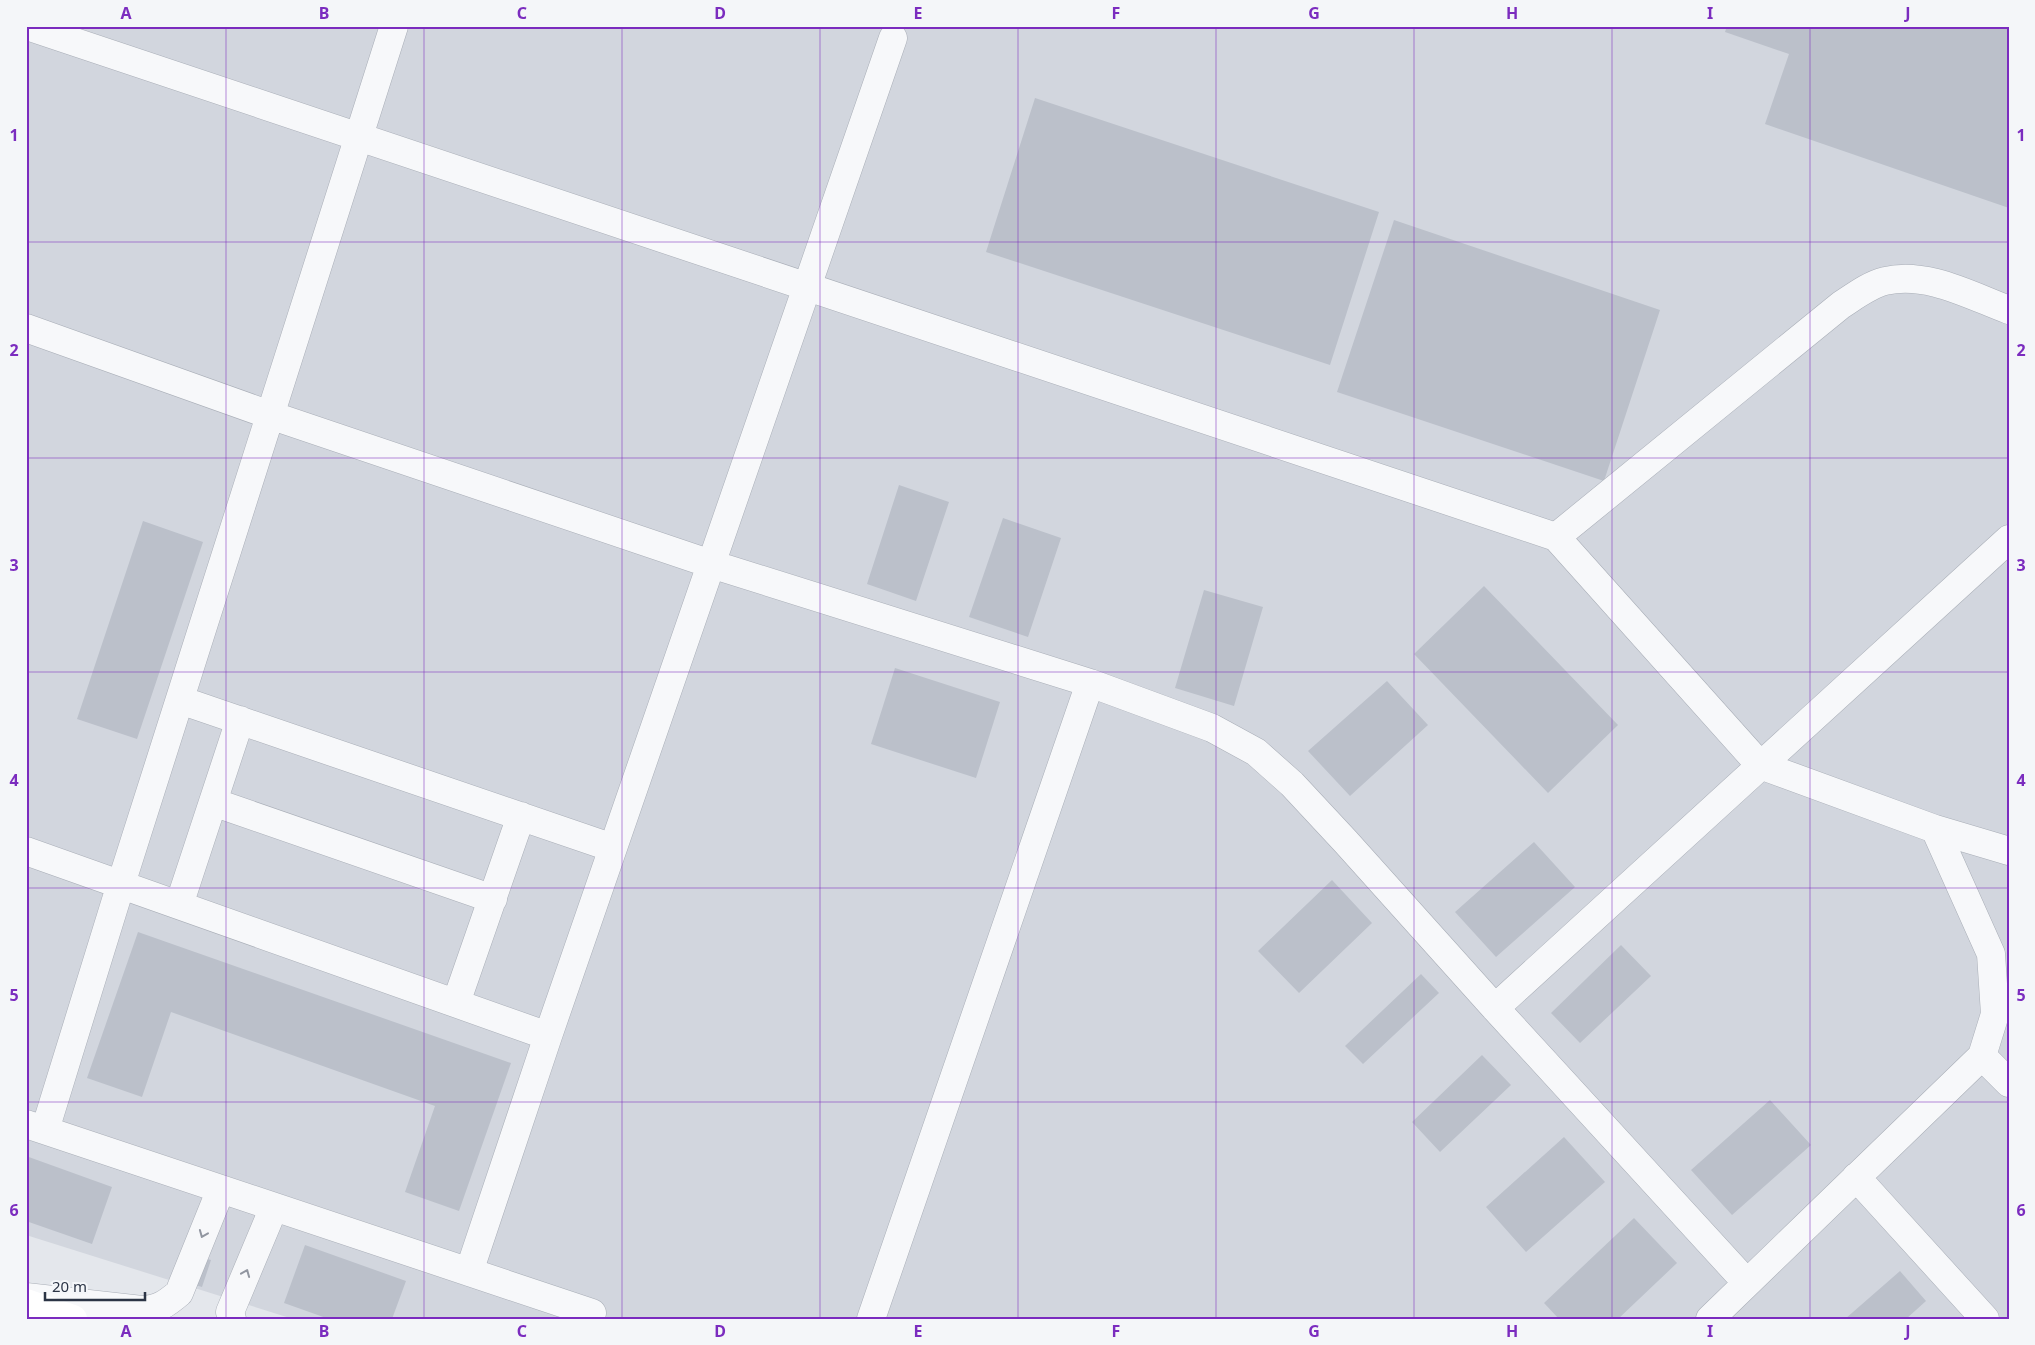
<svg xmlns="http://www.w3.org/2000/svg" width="2035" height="1345" viewBox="0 0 2035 1345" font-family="'Noto Sans',sans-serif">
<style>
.built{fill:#d2d6de}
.building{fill:#bbc0ca}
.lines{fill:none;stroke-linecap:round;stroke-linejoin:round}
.minor-casing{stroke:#a9aeb7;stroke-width:29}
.major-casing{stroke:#a3abb8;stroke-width:29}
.minor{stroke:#f7f8fa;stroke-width:28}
.major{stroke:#fff;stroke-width:28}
.oneway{stroke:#9196a0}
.grid{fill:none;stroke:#7b2cbf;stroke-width:1;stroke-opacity:0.55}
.neatline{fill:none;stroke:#7b2cbf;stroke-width:2}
.grid-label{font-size:16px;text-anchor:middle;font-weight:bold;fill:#7b2cbf}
</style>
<rect width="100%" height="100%" fill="#e4e7ec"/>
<path class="built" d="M26,26H2009V1319H293L26,1235Z"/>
<path class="building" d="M1727,26H2009V208L1765,124L1789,54L1725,32Z
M1035,98L1379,212L1330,365L986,252Z
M1394,220L1660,310L1604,481L1337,392Z
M899,485L949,502L916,601L867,584Z
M1003,518L1061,538L1028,637L969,617Z
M143,521L203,542L137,739L77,719Z
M1484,586L1618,725L1548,793L1414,654Z
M1204,590L1263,607L1234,706L1175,688Z
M895,668L1000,702L976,778L871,744Z
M1387,681L1428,725L1350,796L1308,751Z
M1534,842L1575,887L1496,957L1455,912Z
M1332,880L1372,923L1299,993L1258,951Z
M138,932L511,1063L459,1211L405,1192L435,1106L171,1012L142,1097L87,1078Z
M1621,945L1651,976L1580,1043L1551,1013Z
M1421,974L1439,993L1363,1064L1345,1046Z
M1482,1055L1511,1085L1440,1152L1412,1122Z
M1770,1100L1811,1145L1732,1215L1691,1170Z
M1564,1137L1605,1182L1526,1252L1486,1207Z
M26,1156L112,1187L92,1244L26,1221Z
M1634,1218L1677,1263L1618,1319H1559L1544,1303Z
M305,1245L406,1281L392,1319H329L284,1303Z
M200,1257L211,1260L202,1287L192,1284Z
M1900,1271L1926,1301L1906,1319H1845Z"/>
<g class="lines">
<g class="minor-casing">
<path id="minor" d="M27,26L1556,537L1760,765L1935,829L2009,851
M26,328L270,415L711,564L1090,683L1212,728L1256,752L1292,784L1346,842L1495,1008L1747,1283
M1556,537L1841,305C1855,296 1869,285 1885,281C1927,271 1971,296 2009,310
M180,700L613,848
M213,802L493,899
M26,851L548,1036
M179,905L240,720
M456,1003L521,816
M1495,1008L2009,539
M1982,1056L2009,1083
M26,1124L592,1313L590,1319
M45,1130L121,884L394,26
M1856,1177L1985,1319
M469,1272L548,1036L893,38
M26,1297L142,1310C159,1309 166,1304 179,1293L221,1189
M232,1319L230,1312L274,1207
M871,1319L1090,683
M1710,1319L1982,1056L1995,1014L1991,954L1935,829"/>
</g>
<g class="major-casing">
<path id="major" d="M26,1303L73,1319"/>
</g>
<use href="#minor" class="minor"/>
<use href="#major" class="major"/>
</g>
<defs><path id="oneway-chevron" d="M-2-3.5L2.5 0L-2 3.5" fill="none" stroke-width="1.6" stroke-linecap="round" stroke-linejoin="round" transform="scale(1.25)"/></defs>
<g class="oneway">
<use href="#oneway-chevron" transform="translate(203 1234) rotate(112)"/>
<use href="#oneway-chevron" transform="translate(246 1273) rotate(-68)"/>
</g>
<path class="grid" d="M226,26V1319M424,26V1319M622,26V1319M820,26V1319M1018,26V1319M1216,26V1319M1414,26V1319M1612,26V1319M1810,26V1319M26,242H2009M26,458H2009M26,672H2009M26,888H2009M26,1102H2009"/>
<rect width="2035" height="1345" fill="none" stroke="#f4f6f9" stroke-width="55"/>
<path d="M45 1292v8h100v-8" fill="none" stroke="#2b3445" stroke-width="2.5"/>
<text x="52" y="1292" font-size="15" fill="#2b3445" stroke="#f4f6f9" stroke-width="4" paint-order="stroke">20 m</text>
<rect x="28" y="28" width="1980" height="1290" class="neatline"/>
<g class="grid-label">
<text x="126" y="19">A</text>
<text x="324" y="19">B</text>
<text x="522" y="19">C</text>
<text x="720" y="19">D</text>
<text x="918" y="19">E</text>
<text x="1116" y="19">F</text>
<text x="1314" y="19">G</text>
<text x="1512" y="19">H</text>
<text x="1710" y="19">I</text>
<text x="1908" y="19">J</text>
<text x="14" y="141">1</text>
<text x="2021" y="141">1</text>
<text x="14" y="356">2</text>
<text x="2021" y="356">2</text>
<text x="14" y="571">3</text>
<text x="2021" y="571">3</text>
<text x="14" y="786">4</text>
<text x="2021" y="786">4</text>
<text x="14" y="1001">5</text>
<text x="2021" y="1001">5</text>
<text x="14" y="1216">6</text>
<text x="2021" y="1216">6</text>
<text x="126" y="1337">A</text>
<text x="324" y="1337">B</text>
<text x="522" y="1337">C</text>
<text x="720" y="1337">D</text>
<text x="918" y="1337">E</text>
<text x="1116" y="1337">F</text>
<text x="1314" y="1337">G</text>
<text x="1512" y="1337">H</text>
<text x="1710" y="1337">I</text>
<text x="1908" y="1337">J</text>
</g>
</svg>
